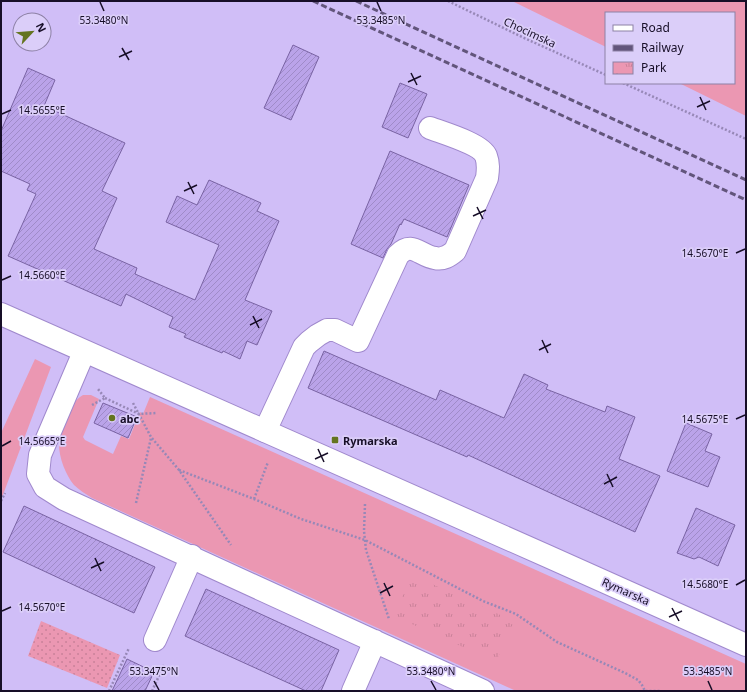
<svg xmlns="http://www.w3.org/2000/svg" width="747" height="692" viewBox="0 0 747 692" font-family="'Noto Sans',sans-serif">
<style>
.grass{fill:#eb97b2}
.park{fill:url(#park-tufts)}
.garden{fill:url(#garden-dots)}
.building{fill:url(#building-hatch);stroke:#7963a3}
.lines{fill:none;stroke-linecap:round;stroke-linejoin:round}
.minor-casing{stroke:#a089cd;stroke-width:24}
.major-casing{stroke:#a089cd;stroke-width:24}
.path{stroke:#9788b7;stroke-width:2.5;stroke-dasharray:2 2;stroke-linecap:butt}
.minor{stroke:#fff;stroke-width:22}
.major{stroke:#fff;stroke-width:22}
.rail{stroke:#62557b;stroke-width:3;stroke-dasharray:6 3;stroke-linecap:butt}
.ticks{fill:none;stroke:#170e27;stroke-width:1.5}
.poi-dot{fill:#647420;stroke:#dbcef9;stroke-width:1.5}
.labels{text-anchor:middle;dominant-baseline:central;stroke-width:3.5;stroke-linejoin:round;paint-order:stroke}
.street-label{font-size:11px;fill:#170e27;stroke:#dbcef9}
.poi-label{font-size:11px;font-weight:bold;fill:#170e27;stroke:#dbcef9;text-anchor:start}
.ticks-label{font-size:10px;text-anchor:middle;fill:#170e27;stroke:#dbcef9;stroke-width:3.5;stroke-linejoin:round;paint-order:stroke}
</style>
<defs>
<pattern id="park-tufts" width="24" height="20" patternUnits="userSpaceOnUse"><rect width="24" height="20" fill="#eb97b2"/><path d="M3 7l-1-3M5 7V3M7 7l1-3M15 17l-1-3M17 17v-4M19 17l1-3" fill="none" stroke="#c98199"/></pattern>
<pattern id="garden-dots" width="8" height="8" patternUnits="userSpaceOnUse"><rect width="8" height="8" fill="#eb97b2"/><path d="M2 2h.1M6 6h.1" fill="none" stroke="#c98199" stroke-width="1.8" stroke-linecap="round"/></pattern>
<pattern id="building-hatch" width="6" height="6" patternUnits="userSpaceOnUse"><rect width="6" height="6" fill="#baa3e9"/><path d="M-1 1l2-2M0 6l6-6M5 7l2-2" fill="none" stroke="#9f8bc8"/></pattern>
</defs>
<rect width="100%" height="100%" fill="#d0bef7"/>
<path class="grass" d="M512,1H746V116L679,83H734V13H606V47Z
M35,359L51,367L1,500V433Z
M83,395H91L99,399L83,437L85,440L113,454L121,436L129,439L140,412L143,414L150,397L746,664V691H516L92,498C86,494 79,490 74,485C64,473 56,450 60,435C62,429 65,423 67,418C71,408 73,401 83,395Z"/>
<path class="park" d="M412,575L514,621L496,662L394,616Z"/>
<path class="garden" d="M41,621L120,655L107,688L28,656Z"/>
<path class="building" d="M293,45L319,57L291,120L264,108Z
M28,68L55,80L44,106L125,143L102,191L117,198L94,249L137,268L135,274L195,300L219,245L166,222L177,196L197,205L209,180L261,203L257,211L279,221L245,300L272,311L257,345L247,341L240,359L223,351L222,353L184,337L186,334L169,327L173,317L126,294L121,306L8,256L36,194L27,190L30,184L1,171V131Z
M400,83L427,94L408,138L382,127Z
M390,151L469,185L447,237L404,219L401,225L400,224L391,244L387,249L383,258L351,244Z
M324,351L436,400L440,390L504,418L524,374L548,385L546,389L605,412L607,406L635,417L619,459L660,476L635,532L468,455L467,457L308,388Z
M103,403L137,417L128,438L94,423Z
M686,423L712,434L705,451L720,457L708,487L667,471Z
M24,506L155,567L134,613L3,552Z
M696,508L735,525L718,566L699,557L694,559L677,553Z
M206,589L339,650L321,691H306L185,636Z
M127,659L154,672L145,691H112Z"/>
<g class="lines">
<g class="minor-casing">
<path id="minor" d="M84,352L40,455L38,474L45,487L64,499L483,691
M265,431L304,347L309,342L318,335L327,330H335L358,341L398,255C412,240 420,256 435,258C443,260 449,256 455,251L487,178C488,170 489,164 486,156C481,144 443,133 430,128
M155,640L192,556
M353,691L375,641"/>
</g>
<g class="major-casing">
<path id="major" d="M1,314L547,556L746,645"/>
</g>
<path class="path" d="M448,1L522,37L606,75
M623,83L746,139
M105,398L139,414L156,413
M133,403L151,437L179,470L231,545
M92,405L105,398L98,389
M179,470L254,499L301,519L365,540L483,601L516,614L557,642L625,673L638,680L642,685L645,691H660
M254,499L268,462
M1,501L5,493
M136,503L151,438
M365,504L364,531L366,550L389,619
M109,691L129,648
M152,691L164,665"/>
<use href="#minor" class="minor"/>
<use href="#major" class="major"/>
<path class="rail" d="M313,1L746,200
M356,1L746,180"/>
</g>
<path class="ticks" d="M100,2L104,11M377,2L381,11M122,48L129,60M119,57L132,51M411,73L417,85M408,82L421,76M700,97L706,110M697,107L710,101M2,114L11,110M188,182L194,194M184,191L197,185M477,207L483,219M473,216L486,210M736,253L745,249M2,280L11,276M253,316L259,328M250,325L262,319M542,340L548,353M539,350L551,344M736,419L745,415M2,446L11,441M318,449L324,462M315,459L328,453M607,474L613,487M604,484L617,477M95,558L101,571M91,568L104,562M384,583L390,596M736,585L745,580M380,593L393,586M672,608L679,621M2,611L11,607M669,617L682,611M154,681L159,690M431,681L436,690M708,681L712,690"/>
<g class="poi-dot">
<circle cx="112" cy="418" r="4"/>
<rect x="331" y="436" width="8" height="8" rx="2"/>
</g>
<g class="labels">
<g class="street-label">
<text transform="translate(530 32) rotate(25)">Chocimska</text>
<text transform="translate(626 591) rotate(24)">Rymarska</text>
</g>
<g class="poi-label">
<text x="120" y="418">abc</text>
<text x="343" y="440">Rymarska</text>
</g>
</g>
<g class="ticks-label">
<text x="104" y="24">53.3480°N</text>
<text x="381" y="24">53.3485°N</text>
<text x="42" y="114">14.5655°E</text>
<text x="705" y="257">14.5670°E</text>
<text x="42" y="279">14.5660°E</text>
<text x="705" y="423">14.5675°E</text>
<text x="42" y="445">14.5665°E</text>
<text x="705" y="588">14.5680°E</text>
<text x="42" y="611">14.5670°E</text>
<text x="154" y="675">53.3475°N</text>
<text x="431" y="675">53.3480°N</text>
<text x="708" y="675">53.3485°N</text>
</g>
<rect width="747" height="692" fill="none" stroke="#170e27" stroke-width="4"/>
<rect x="605" y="12" width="130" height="72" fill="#dbcef9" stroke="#8d81a5"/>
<rect x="613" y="25" width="20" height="6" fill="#ffffff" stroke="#8d81a5"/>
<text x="641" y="32" font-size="12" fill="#170e27">Road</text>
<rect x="613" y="45" width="20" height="6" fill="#62557b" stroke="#8d81a5"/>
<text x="641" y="52" font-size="12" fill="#170e27">Railway</text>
<rect x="613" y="62" width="20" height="12" fill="url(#park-tufts)" stroke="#8d81a5"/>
<text x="641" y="72" font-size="12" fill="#170e27">Park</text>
<g transform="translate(32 32) rotate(64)"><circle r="19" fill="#dbcef9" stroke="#8d81a5"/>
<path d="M0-3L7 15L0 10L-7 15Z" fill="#647420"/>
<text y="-6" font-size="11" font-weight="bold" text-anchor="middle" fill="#170e27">N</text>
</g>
</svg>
